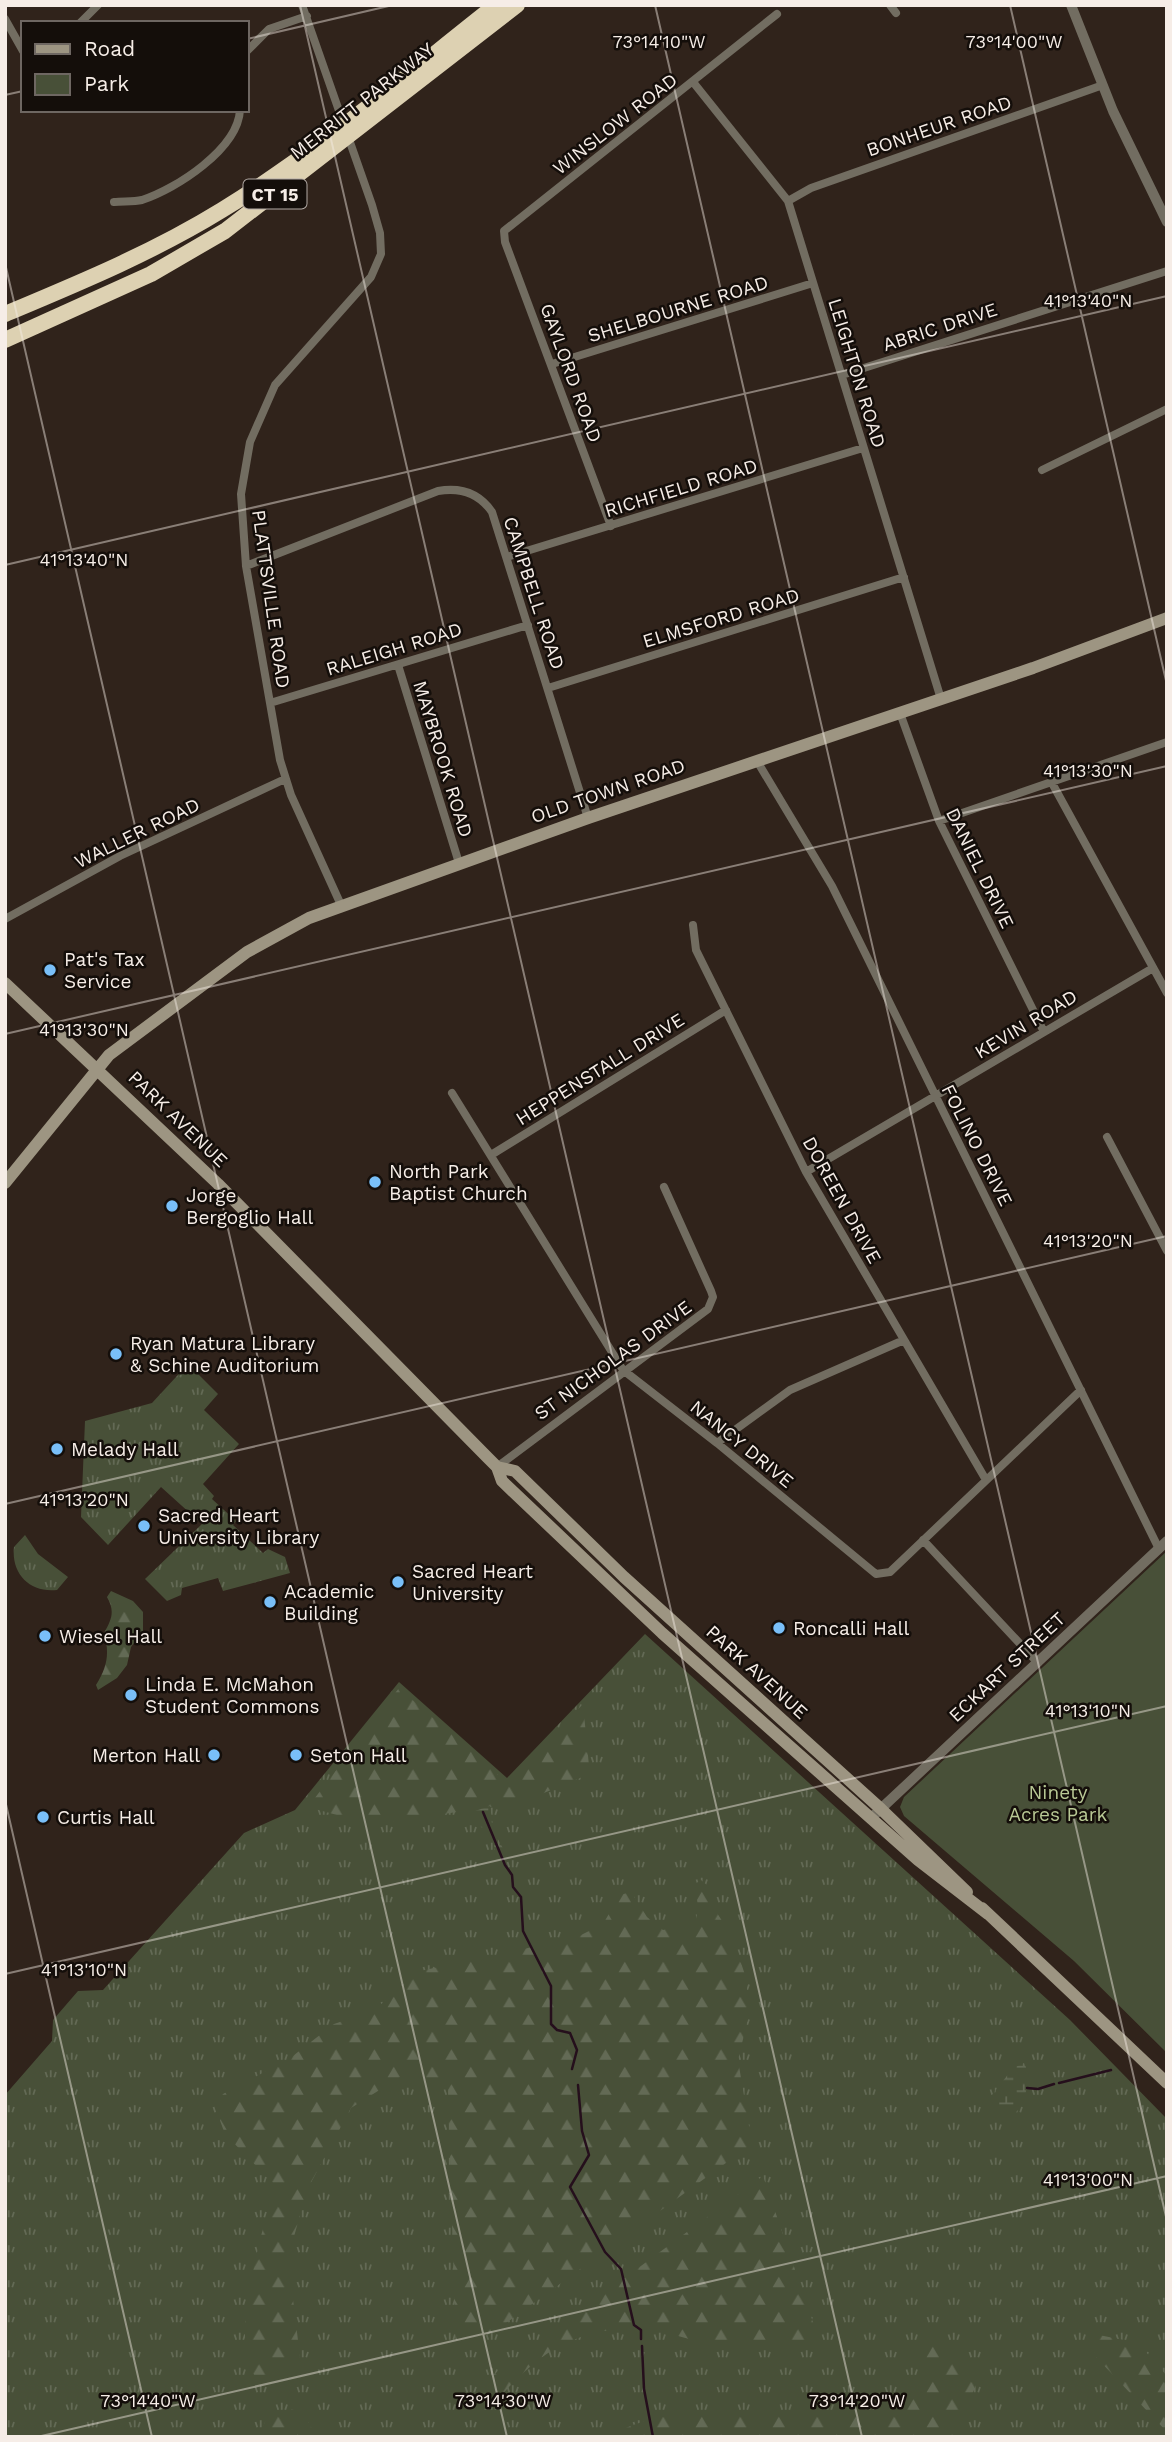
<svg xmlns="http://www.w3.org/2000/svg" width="1172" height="2442" viewBox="0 0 1172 2442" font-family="'Work Sans',sans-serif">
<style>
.grass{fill:url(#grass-tufts)}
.forest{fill:url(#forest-firs)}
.wetland{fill:url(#wetland-marsh)}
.park{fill:#485038}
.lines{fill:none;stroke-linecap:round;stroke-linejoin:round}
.stream{stroke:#250f1c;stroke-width:2.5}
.minor{stroke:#726d61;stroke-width:8}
.tertiary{stroke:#726d61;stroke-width:10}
.secondary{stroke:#9d9582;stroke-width:12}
.motorway{stroke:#ddd1b2;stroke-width:16}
.ticks{fill:none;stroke:#f6ede7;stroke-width:2;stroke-opacity:0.45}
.poi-dot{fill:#79bff8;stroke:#140e0a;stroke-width:2.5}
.labels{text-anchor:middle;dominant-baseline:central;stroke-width:5;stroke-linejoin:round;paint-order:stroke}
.shield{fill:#140e0a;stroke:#b2aaa5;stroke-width:2}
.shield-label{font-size:18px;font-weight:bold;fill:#f6ede7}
.street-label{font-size:19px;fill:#f6ede7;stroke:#140e0a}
.poi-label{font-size:19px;fill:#f6ede7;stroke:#140e0a;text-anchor:start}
.park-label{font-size:19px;fill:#b9c995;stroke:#140e0a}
.ticks-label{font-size:18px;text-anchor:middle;fill:#f6ede7;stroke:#140e0a;stroke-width:5;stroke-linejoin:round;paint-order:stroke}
</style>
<defs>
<pattern id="grass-tufts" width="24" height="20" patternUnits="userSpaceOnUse" patternTransform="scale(1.75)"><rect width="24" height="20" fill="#485038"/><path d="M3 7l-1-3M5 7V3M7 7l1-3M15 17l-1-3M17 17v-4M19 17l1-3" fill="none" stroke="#636a55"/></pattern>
<pattern id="forest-firs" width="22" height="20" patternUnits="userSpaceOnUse" patternTransform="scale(1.75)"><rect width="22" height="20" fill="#485038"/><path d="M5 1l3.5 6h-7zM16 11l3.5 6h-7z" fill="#636a55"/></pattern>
<pattern id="wetland-marsh" width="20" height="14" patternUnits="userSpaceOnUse" patternTransform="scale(1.75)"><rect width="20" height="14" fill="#485038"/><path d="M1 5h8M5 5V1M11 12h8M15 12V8" fill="none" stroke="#636a55"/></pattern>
</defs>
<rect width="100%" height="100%" fill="#30231b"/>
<path class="grass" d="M188,1364L218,1394L204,1410L239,1444L203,1484L214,1496L212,1499L236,1521L233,1525L263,1553L268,1549L285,1557L290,1573L223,1591L218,1578L182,1588L181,1595L167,1601L145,1579L202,1524L161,1487L108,1545L81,1517L85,1421L152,1403Z
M25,1535L38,1554L68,1577L57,1590C30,1593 11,1574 14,1547Z
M645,1634L1070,2020L1167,2119V2437H5V2095L52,2041L53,2020L78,1991L103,1990L244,1833L295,1810L399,1682L507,1778Z"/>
<path class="forest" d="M111,1591L133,1601L143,1612V1631L131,1647L127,1665L117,1678L98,1690L96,1685C107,1667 110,1654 104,1633C112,1619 115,1611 107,1597Z
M399,1688L507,1783L583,1704L589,1766L585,1776L522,1802L373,1825L308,1807Z
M701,1880L708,1886L717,1913L733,1938L745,1975L750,2010L738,2060L752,2144L509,2321L456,2355L448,2090L400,2077L351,2108L307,2190L288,2258L300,2357L287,2378L261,2386C258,2380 252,2373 250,2367C233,2322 264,2231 274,2184L225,2134L215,2107L223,2094L289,2059L334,2024L373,2011L420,1971L575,1938L603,1924L620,1895L631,1892L647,1917L663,1930L696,1921L698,1907L695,1884Z
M763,2176L815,2328C812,2334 808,2340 801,2344C788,2350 707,2342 689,2339C677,2336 665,2331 653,2329C629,2325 595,2331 573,2340C536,2354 509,2387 483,2415L493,2375Z
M1099,2335L1138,2343L1167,2376V2432L1095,2356L1093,2347Z
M932,2345L959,2358L979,2378L954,2437H608C637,2419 683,2411 717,2411C763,2412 872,2428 908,2398C922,2386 924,2367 926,2349Z
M290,2409L304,2413L316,2437H263L262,2428L267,2418Z"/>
<path class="wetland" d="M490,1806L494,1832L505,1852L497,1858L491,1833C481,1827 474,1825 475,1811Z
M1024,2063C1034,2079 1022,2120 1001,2121L989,2099L1013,2068Z"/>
<path class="park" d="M1167,1551V2053L1074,1961L904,1816L900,1807L904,1797Z"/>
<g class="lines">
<path class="stream" d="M483,1812L505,1865L512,1875L513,1887L521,1897L523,1931L551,1986V2024L557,2030L570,2033L577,2050L572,2069
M1059,2083L1111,2070
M578,2085L582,2131L589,2155L570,2187L605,2252L621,2269L634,2325L641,2330V2339
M1027,2088L1038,2089L1054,2084
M642,2346L644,2389L653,2437"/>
<path class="minor" d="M302,5L372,205L380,233L381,254L371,277L275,385L250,442L241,494L246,566L280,760L291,795L341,905
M890,5L896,13
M5,19L23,51
M80,23L98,5
M247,51L269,29L307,16
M693,82L788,201L941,699
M788,201L811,188L1103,85
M114,202C123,201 133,202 142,200C176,189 238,149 240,110
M552,364L813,283
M842,375L1167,271
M1042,470L1167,409
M611,526L505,242L504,231L777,14
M507,557L863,448
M246,566L438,491C461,487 479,493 492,512L588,818
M398,665L459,863
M548,688L904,577
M270,703L528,625
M900,713L939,821L1044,1032
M757,761L832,886L1159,1549
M1052,783L1167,993
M939,821L1167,742
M5,919L120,856L285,779
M693,925L696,950L806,1172L986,1480
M452,1093L623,1370L717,1443L876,1574L890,1572L1081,1390
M1107,1137L1167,1251
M491,1155L726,1010
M806,1172L1153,968
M717,1443L790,1390L904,1340
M497,1467L708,1309L713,1297L711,1291L664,1187
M923,1540L1038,1663"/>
<path class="tertiary" d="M1071,5L1113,111L1167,222
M871,1818L1167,1541"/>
<path class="secondary" d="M5,983L218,1184L488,1458L497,1467L502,1481L662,1633L918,1860L988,1914
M5,1183L109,1055L247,952L309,918L588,818L1033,668L1167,618
M497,1467L515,1471L624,1577L881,1809L967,1892
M982,1908L1167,2083"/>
<path class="motorway" d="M5,314C79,283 154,252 222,210C319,151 407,75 496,5
M5,340L151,274L225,231L517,5"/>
</g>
<path class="ticks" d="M300,5L862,2437M655,5L1167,2221M1010,5L1167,685M247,39L393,5M5,95L23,91M5,263L507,2437M5,565L1167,296M5,1034L1167,766M5,1504L1167,1236M5,1800L152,2437M5,1974L1167,1706M37,2437L1167,2176"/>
<g class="poi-dot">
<circle cx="50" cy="970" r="7"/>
<circle cx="375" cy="1182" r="7"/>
<circle cx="172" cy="1206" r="7"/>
<circle cx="116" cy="1354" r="7"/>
<circle cx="57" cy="1449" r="7"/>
<circle cx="144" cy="1526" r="7"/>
<circle cx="398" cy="1582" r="7"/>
<circle cx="270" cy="1602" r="7"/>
<circle cx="779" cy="1628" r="7"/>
<circle cx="45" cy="1636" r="7"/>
<circle cx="131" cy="1695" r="7"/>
<circle cx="214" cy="1755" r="7"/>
<circle cx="296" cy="1755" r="7"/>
<circle cx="43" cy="1817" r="7"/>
</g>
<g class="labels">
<rect class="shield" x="243.5" y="179.5" width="63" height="29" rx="5"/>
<g class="shield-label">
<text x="275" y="194">CT 15</text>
</g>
<g class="street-label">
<text transform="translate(362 101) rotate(-38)">MERRITT PARKWAY</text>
<text transform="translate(615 124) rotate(-38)">WINSLOW ROAD</text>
<text transform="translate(939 126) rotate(-19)">BONHEUR ROAD</text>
<text transform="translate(678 309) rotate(-17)">SHELBOURNE ROAD</text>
<text transform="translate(940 327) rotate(-18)">ABRIC DRIVE</text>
<text transform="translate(571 373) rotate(70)">GAYLORD ROAD</text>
<text transform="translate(857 373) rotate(73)">LEIGHTON ROAD</text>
<text transform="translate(681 488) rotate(-17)">RICHFIELD ROAD</text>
<text transform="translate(534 593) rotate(72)">CAMPBELL ROAD</text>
<text transform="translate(271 599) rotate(82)">PLATTSVILLE ROAD</text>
<text transform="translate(721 618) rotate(-17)">ELMSFORD ROAD</text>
<text transform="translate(394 649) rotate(-17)">RALEIGH ROAD</text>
<text transform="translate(443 759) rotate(73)">MAYBROOK ROAD</text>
<text transform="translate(608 791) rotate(-19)">OLD TOWN ROAD</text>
<text transform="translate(137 833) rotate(-26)">WALLER ROAD</text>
<text transform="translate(980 868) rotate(64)">DANIEL DRIVE</text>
<text transform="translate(1026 1024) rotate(-31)">KEVIN ROAD</text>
<text transform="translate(600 1069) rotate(-32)">HEPPENSTALL DRIVE</text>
<text transform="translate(178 1119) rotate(44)">PARK AVENUE</text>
<text transform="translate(977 1145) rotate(63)">FOLINO DRIVE</text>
<text transform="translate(842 1200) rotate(61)">DOREEN DRIVE</text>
<text transform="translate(613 1360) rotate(-36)">ST NICHOLAS DRIVE</text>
<text transform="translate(742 1444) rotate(39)">NANCY DRIVE</text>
<text transform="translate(1007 1667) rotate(-43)">ECKART STREET</text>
<text transform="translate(757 1672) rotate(42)">PARK AVENUE</text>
</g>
<g class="poi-label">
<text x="64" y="959">Pat's Tax<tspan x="64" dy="22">Service</tspan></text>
<text x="389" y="1171">North Park<tspan x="389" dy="22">Baptist Church</tspan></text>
<text x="186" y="1195">Jorge<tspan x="186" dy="22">Bergoglio Hall</tspan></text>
<text x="130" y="1343">Ryan Matura Library<tspan x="130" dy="22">&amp; Schine Auditorium</tspan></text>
<text x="71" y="1449">Melady Hall</text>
<text x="158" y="1515">Sacred Heart<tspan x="158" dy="22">University Library</tspan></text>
<text x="412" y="1571">Sacred Heart<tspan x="412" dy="22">University</tspan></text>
<text x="284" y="1591">Academic<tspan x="284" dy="22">Building</tspan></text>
<text x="793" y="1628">Roncalli Hall</text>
<text x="59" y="1636">Wiesel Hall</text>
<text x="145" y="1684">Linda E. McMahon<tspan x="145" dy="22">Student Commons</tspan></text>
<text x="200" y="1755" text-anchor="end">Merton Hall</text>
<text x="310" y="1755">Seton Hall</text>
<text x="57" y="1817">Curtis Hall</text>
</g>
<g class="park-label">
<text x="1058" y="1792">Ninety<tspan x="1058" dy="22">Acres Park</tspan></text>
</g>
</g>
<g class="ticks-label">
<text x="659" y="48">73°14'10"W</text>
<text x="1014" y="48">73°14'00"W</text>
<text x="1088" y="307">41°13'40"N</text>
<text x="84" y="566">41°13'40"N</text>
<text x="1088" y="777">41°13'30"N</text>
<text x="84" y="1036">41°13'30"N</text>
<text x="1088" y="1247">41°13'20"N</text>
<text x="84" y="1506">41°13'20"N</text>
<text x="1088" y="1717">41°13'10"N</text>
<text x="84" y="1976">41°13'10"N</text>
<text x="1088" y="2186">41°13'00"N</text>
<text x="148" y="2407">73°14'40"W</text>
<text x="503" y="2407">73°14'30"W</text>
<text x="857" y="2407">73°14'20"W</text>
</g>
<rect width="1172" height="2442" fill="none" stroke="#f6ede7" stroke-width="14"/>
<rect x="21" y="21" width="228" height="91" fill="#140e0a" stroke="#6e6762" stroke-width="2"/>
<rect x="35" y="44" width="35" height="10" fill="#9d9582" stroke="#6e6762" stroke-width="2"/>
<text x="84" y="56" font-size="21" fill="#f6ede7">Road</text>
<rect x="35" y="74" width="35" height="21" fill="#485038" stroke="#6e6762" stroke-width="2"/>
<text x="84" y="91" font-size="21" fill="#f6ede7">Park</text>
</svg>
